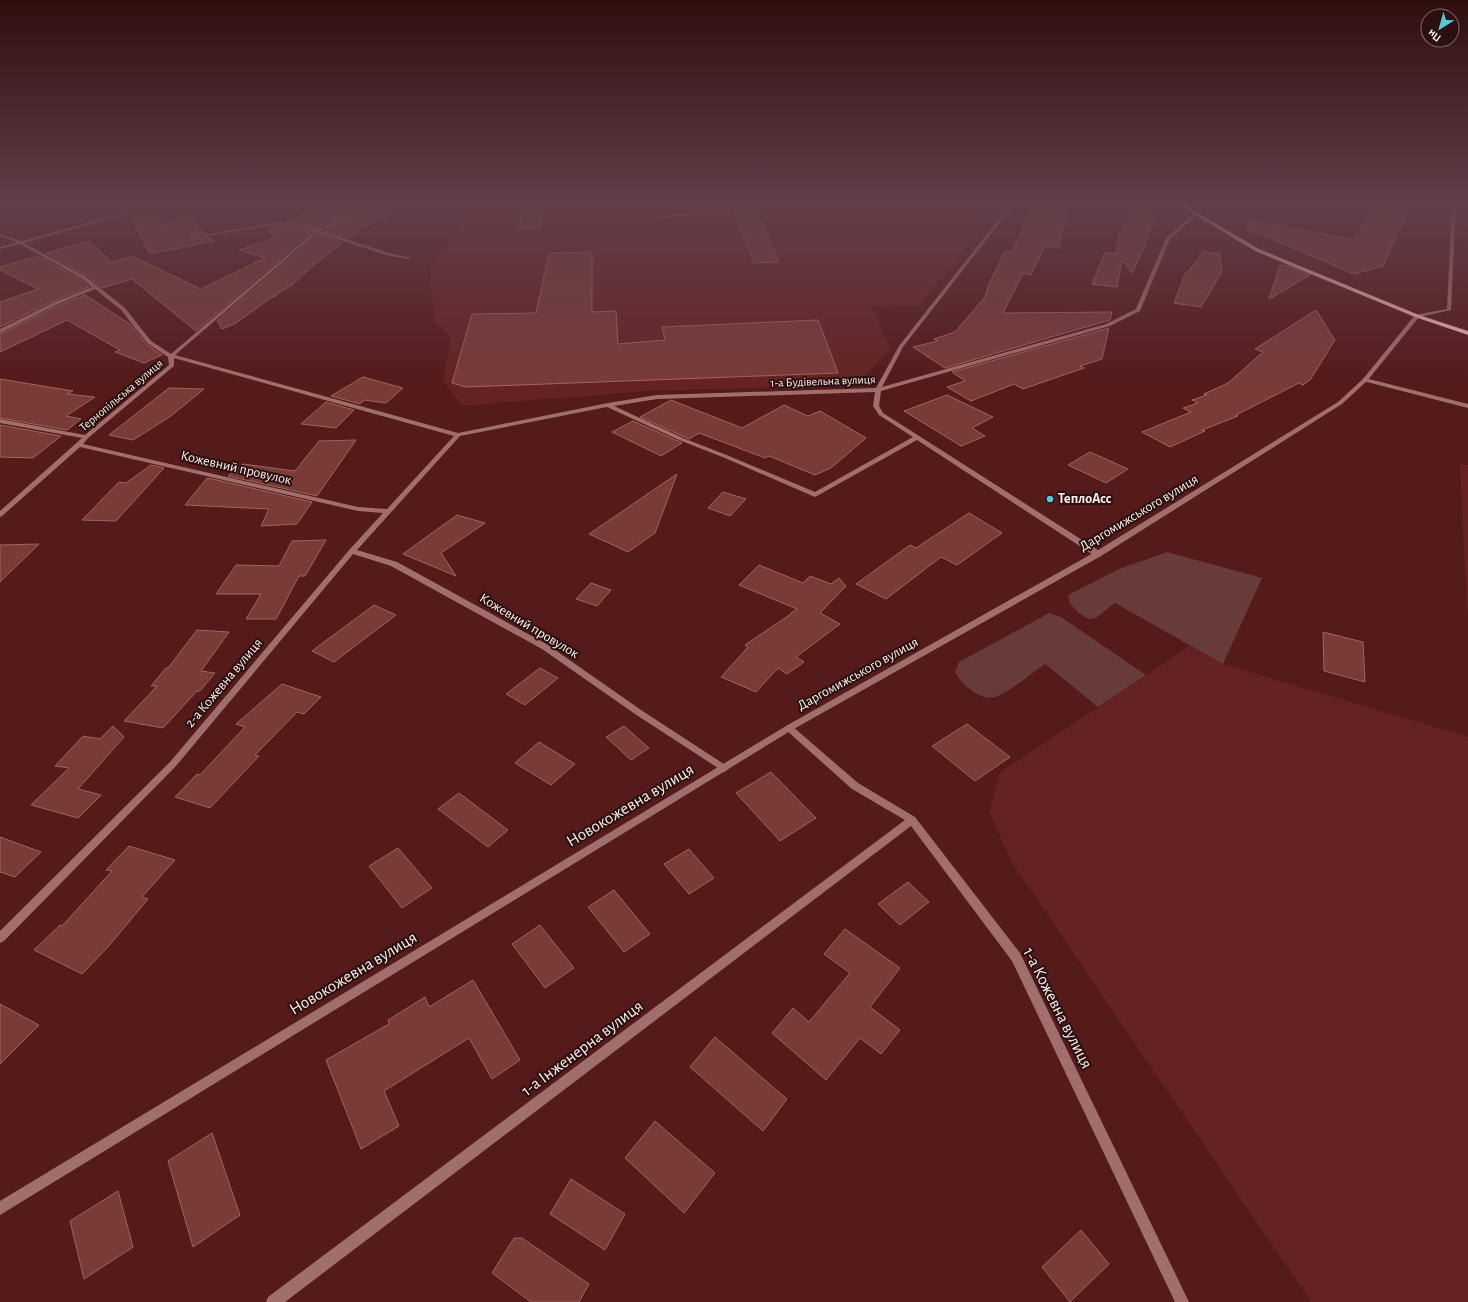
<svg xmlns="http://www.w3.org/2000/svg" width="1468" height="1302" viewBox="0 0 1468 1302" font-family="'Alegreya Sans',sans-serif">
<style>
.built{fill:#642322}
.green{fill:#663b38}
.building{fill:#783b38;stroke:#a5625e}
.lines{fill:none;stroke-linecap:round;stroke-linejoin:round}
.service{fill:#a06f6b;fill-rule:evenodd}
.minor{fill:#a06f6b;fill-rule:evenodd}
.tertiary{fill:#a06f6b;fill-rule:evenodd}
.primary{fill:#f5b8b3;fill-rule:evenodd}
.poi-dot{fill:#52cbd7;stroke:#2a100f;stroke-width:1.5}
.labels{text-anchor:middle;dominant-baseline:central;stroke-width:4;stroke-linejoin:round;paint-order:stroke}
.far-street-label{font-size:12px;fill:#ffefed;stroke:#2a100f}
.street-label{font-size:14px;fill:#ffefed;stroke:#2a100f}
.poi-label{font-size:14px;font-weight:bold;fill:#ffefed;stroke:#2a100f;text-anchor:start}
.near-street-label{font-size:17px;fill:#ffefed;stroke:#2a100f}
</style>
<rect width="100%" height="100%" fill="#551a1a"/>
<path class="built" d="M474,202H781L822,209L992,207L956,262L919,305L872,306L890,348L861,381L847,385L646,391L462,406L443,381L451,337L435,322L431,290V268L441,250L451,245Z
M1460,464L1468,465V612L1467,609Z
M1190,646L1223,664L1468,737V1302H1311L1012,863L989,811L1000,773Z"/>
<path class="green" d="M1167,552L1262,578L1223,664L1115,603L1096,618L1089,619L1080,614L1070,604L1068,595L1119,569Z
M1049,613L1061,617L1146,675L1098,707L1045,664C1030,674 1015,688 998,696C982,703 962,685 955,672L959,662Z"/>
<path class="building" d="M329,202H372L316,228L286,222Z
M381,202H415L365,227L349,238L324,231Z
M1388,202H1412L1383,266L1354,274L1246,228L1249,220L1354,240L1372,209L1380,210L1383,205H1386Z
M1033,206L1067,209L1059,248L1045,246L1031,275L1023,273L1003,313L1112,312L1110,320L945,368L913,347L938,341L934,339L955,332L985,297L989,284L1005,251L1012,252Z
M1135,208L1156,212L1143,250L1132,273L1122,260L1117,287L1092,284L1105,252L1118,254L1116,251L1120,233Z
M542,209L540,228L519,229L522,210Z
M757,211L779,262L754,263L734,212Z
M186,215L205,233L191,236L190,238L193,239L209,237L214,241L150,254L132,219L155,216L161,227Z
M276,226L311,232L196,331L132,279L102,288L86,275L46,253L89,241L112,262L132,256L201,289L265,258L239,250L274,238L268,230Z
M318,234L343,243L317,262L292,285L280,292L274,297H272L236,323L222,329L217,321Z
M1203,251L1220,254L1222,272L1201,307L1174,303L1186,272H1188Z
M592,252V312L616,311L618,344L665,340L662,327L818,320L838,373L466,387L452,383L472,314L536,313L549,253Z
M38,256L80,279L89,287L51,302L0,327V302L38,289L0,270V267Z
M1280,265L1288,266L1310,275L1269,299Z
M85,295L130,324L146,344L162,355L144,363L115,352L120,350L67,320L0,352V334L57,306Z
M1316,310L1335,340L1310,380L1303,385L1299,383L1236,415L1238,416L1202,430L1205,431L1170,447L1142,432L1191,412L1183,408L1198,403L1192,400L1207,395L1204,394L1228,383L1263,352L1255,349Z
M1109,328L1102,359L1080,366L1084,368L1023,389L1014,384L971,401L947,387L965,381L952,372Z
M363,377L403,388L386,403L364,400L360,404L331,396Z
M0,379L73,391L67,394L95,397L66,416L81,419L67,430L0,418Z
M169,388L204,389L171,416L133,440L109,435Z
M947,395L993,417L972,428L985,436L961,446L904,411Z
M671,400L742,428L784,405L808,416L820,411L866,438L831,468L815,475L769,456L765,458L699,433L689,439L640,417Z
M326,402L354,410L336,428L301,424Z
M633,421L678,441L682,443L661,456L612,432Z
M0,425L61,436L33,458L0,457Z
M356,440L317,496L228,476L243,464L295,471L319,441Z
M1090,452L1128,469L1106,483L1068,465Z
M151,465L164,468L116,521L82,520L119,482L126,483Z
M677,474L655,533L628,552L589,534Z
M207,478L217,480L312,502L297,524L261,526L269,509L185,505Z
M723,492L746,499L730,516L708,508Z
M969,513L1002,533L957,565L941,557L886,599L856,584L910,545L916,548Z
M457,515L485,523L441,553L456,576L403,554Z
M326,540L305,576H299L276,619H246L261,594H216L236,565L279,566L292,541Z
M39,544L0,582V545Z
M759,565L803,583L810,576L831,584L839,578L846,586L820,613L840,624L796,657L804,662L787,674L778,668L756,692L721,677L748,647L745,645L791,614H790L797,609L739,585Z
M591,583L611,590L597,606L576,599Z
M374,605L396,615L334,662L312,651Z
M197,630L229,632L201,671L215,673L200,691H197L163,728L124,721L157,686H151L166,668H168Z
M1323,632L1363,642L1365,682L1324,671Z
M540,668L558,678L525,705L506,694Z
M282,684L321,697L304,714L297,712L255,755L259,756L210,808L175,797L197,774L200,775L245,727L236,724Z
M967,724L1010,757L975,781L932,746Z
M113,726L124,737L78,789L101,795L78,818L31,805L69,768L55,766L83,736L100,739Z
M624,726L649,748L631,760L606,737Z
M539,742L575,764L551,785L515,763Z
M771,772L816,818L780,841L736,793Z
M459,793L508,830L488,847L438,809Z
M0,837L41,852L15,877L0,872Z
M129,846L175,860L142,897L148,899L108,947L82,974L34,950L60,925L62,926L112,871L106,870Z
M398,848L432,888L402,908L369,866Z
M689,849L714,878L689,894L664,864Z
M908,882L929,902L900,925L878,904Z
M614,890L650,934L624,952L588,907Z
M540,925L574,968L545,988L512,944Z
M845,929L900,968L870,1007L900,1030L881,1054L860,1038L826,1080L772,1033L793,1008L809,1022L850,973L824,954Z
M473,980L520,1060L492,1079L469,1038L384,1091L399,1126L361,1149L326,1060L389,1024L388,1020L425,997L429,1007Z
M0,1004L39,1025L0,1064Z
M715,1037L787,1099L763,1131L690,1067Z
M655,1121L715,1173L684,1213L625,1158Z
M212,1133L240,1215L193,1247L168,1161Z
M571,1179L625,1214L605,1250L550,1214Z
M118,1191L133,1247L84,1279L70,1221Z
M1081,1230L1109,1264L1070,1302L1042,1267Z
M514,1238H522L589,1284L579,1302H531L492,1273Z"/>
<g class="lines">
<path class="service" d="M700,202H704L706,206L712,210L781,202H791L655,219L653,218L708,211L704,208Z
M280,222L318,230L389,253L411,258L409,259L386,255L316,232L280,224L193,238L191,237Z
M0,234L21,241L22,242L19,243L0,236Z
M1365,378L1468,404V408L1363,381L1362,380Z"/>
<path class="minor" d="M163,202H169L24,243L85,276L125,308L151,341L171,354L316,230L375,202H380L318,232L175,355L458,433L608,403L657,395L876,388L899,346L1012,202H1016L903,347L882,387L1106,324L1136,309L1166,238L1195,213L1198,214L1170,239L1140,311L1110,326L881,391L879,406L883,413L1101,552L1102,554L1101,556H1095L917,440L815,497L725,458L679,440L607,407L460,436L357,550L397,562L548,645L641,710L727,766L729,768L727,770L724,772L721,770L635,714L542,649L391,566L353,554L176,766L4,941L0,943V931L170,762L350,549L383,513L358,511L80,447L2,516L0,517V511L82,438L0,423V419L85,435L169,365L168,357L147,343L121,310L95,289L56,305L0,333V329L52,303L92,287L81,278L20,244L0,249V247ZM174,358L454,436L387,509L358,507L83,444L88,438L174,366ZM875,392L873,406L879,415L913,437L815,492L729,456L683,438L614,406L657,399Z
M816,202L835,204L940,202L938,203L835,206Z
M789,725L792,726L858,783L915,817L1020,953L1189,1302H1175L1012,961L911,826L285,1302H266L268,1297L905,820L852,789L786,730L785,728L786,726Z"/>
<path class="tertiary" d="M1452,202H1456L1451,310L1419,317L1367,381L1342,404L1101,556L792,730L0,1215V1201L786,726L1095,552L1338,402L1363,379L1415,315L1447,309Z"/>
<path class="primary" d="M1174,202H1179L1259,249L1419,315L1468,331V335L1415,317L1255,251Z"/>
</g>
<linearGradient id="sky" x2="0" y2="1"><stop stop-color="#2f0e0e"/><stop offset="0.53" stop-color="#623e49"/><stop offset="1" stop-color="#623e49" stop-opacity="0"/></linearGradient>
<rect width="1468" height="384" fill="url(#sky)"/>
<circle class="poi-dot" cx="1050" cy="499" r="4"/>
<g class="labels">
<g class="far-street-label">
<text transform="translate(823 381) rotate(-2)">1-а Будівельна вулиця</text>
<text transform="translate(121 395) rotate(-40)">Тернопільська вулиця</text>
</g>
<g class="street-label">
<text transform="translate(236 468) rotate(13)">Кожевний провулок</text>
<text transform="translate(1139 513) rotate(-31)">Даргомижського вулиця</text>
<text transform="translate(529 626) rotate(31)">Кожевний провулок</text>
<text transform="translate(858 674) rotate(-29)">Даргомижського вулиця</text>
<text transform="translate(224 683) rotate(-50)">2-а Кожевна вулиця</text>
</g>
<g class="poi-label">
<text x="1058" y="499">ТеплоАсс</text>
</g>
<g class="near-street-label">
<text transform="translate(630 805) rotate(-31)">Новокожевна вулиця</text>
<text transform="translate(353 973) rotate(-31)">Новокожевна вулиця</text>
<text transform="translate(1058 1008) rotate(63)">1-а Кожевна вулиця</text>
<text transform="translate(582 1048) rotate(-37)">1-а Інженерна вулиця</text>
</g>
</g>
<g transform="translate(1440 28) rotate(217)"><circle r="19" fill="#2a100f" stroke="#7f6968"/>
<path d="M0-3L7 15L0 10L-7 15Z" fill="#52cbd7"/>
<text y="-6" font-size="11" font-weight="bold" text-anchor="middle" fill="#ffefed">Пн</text>
</g>
</svg>
